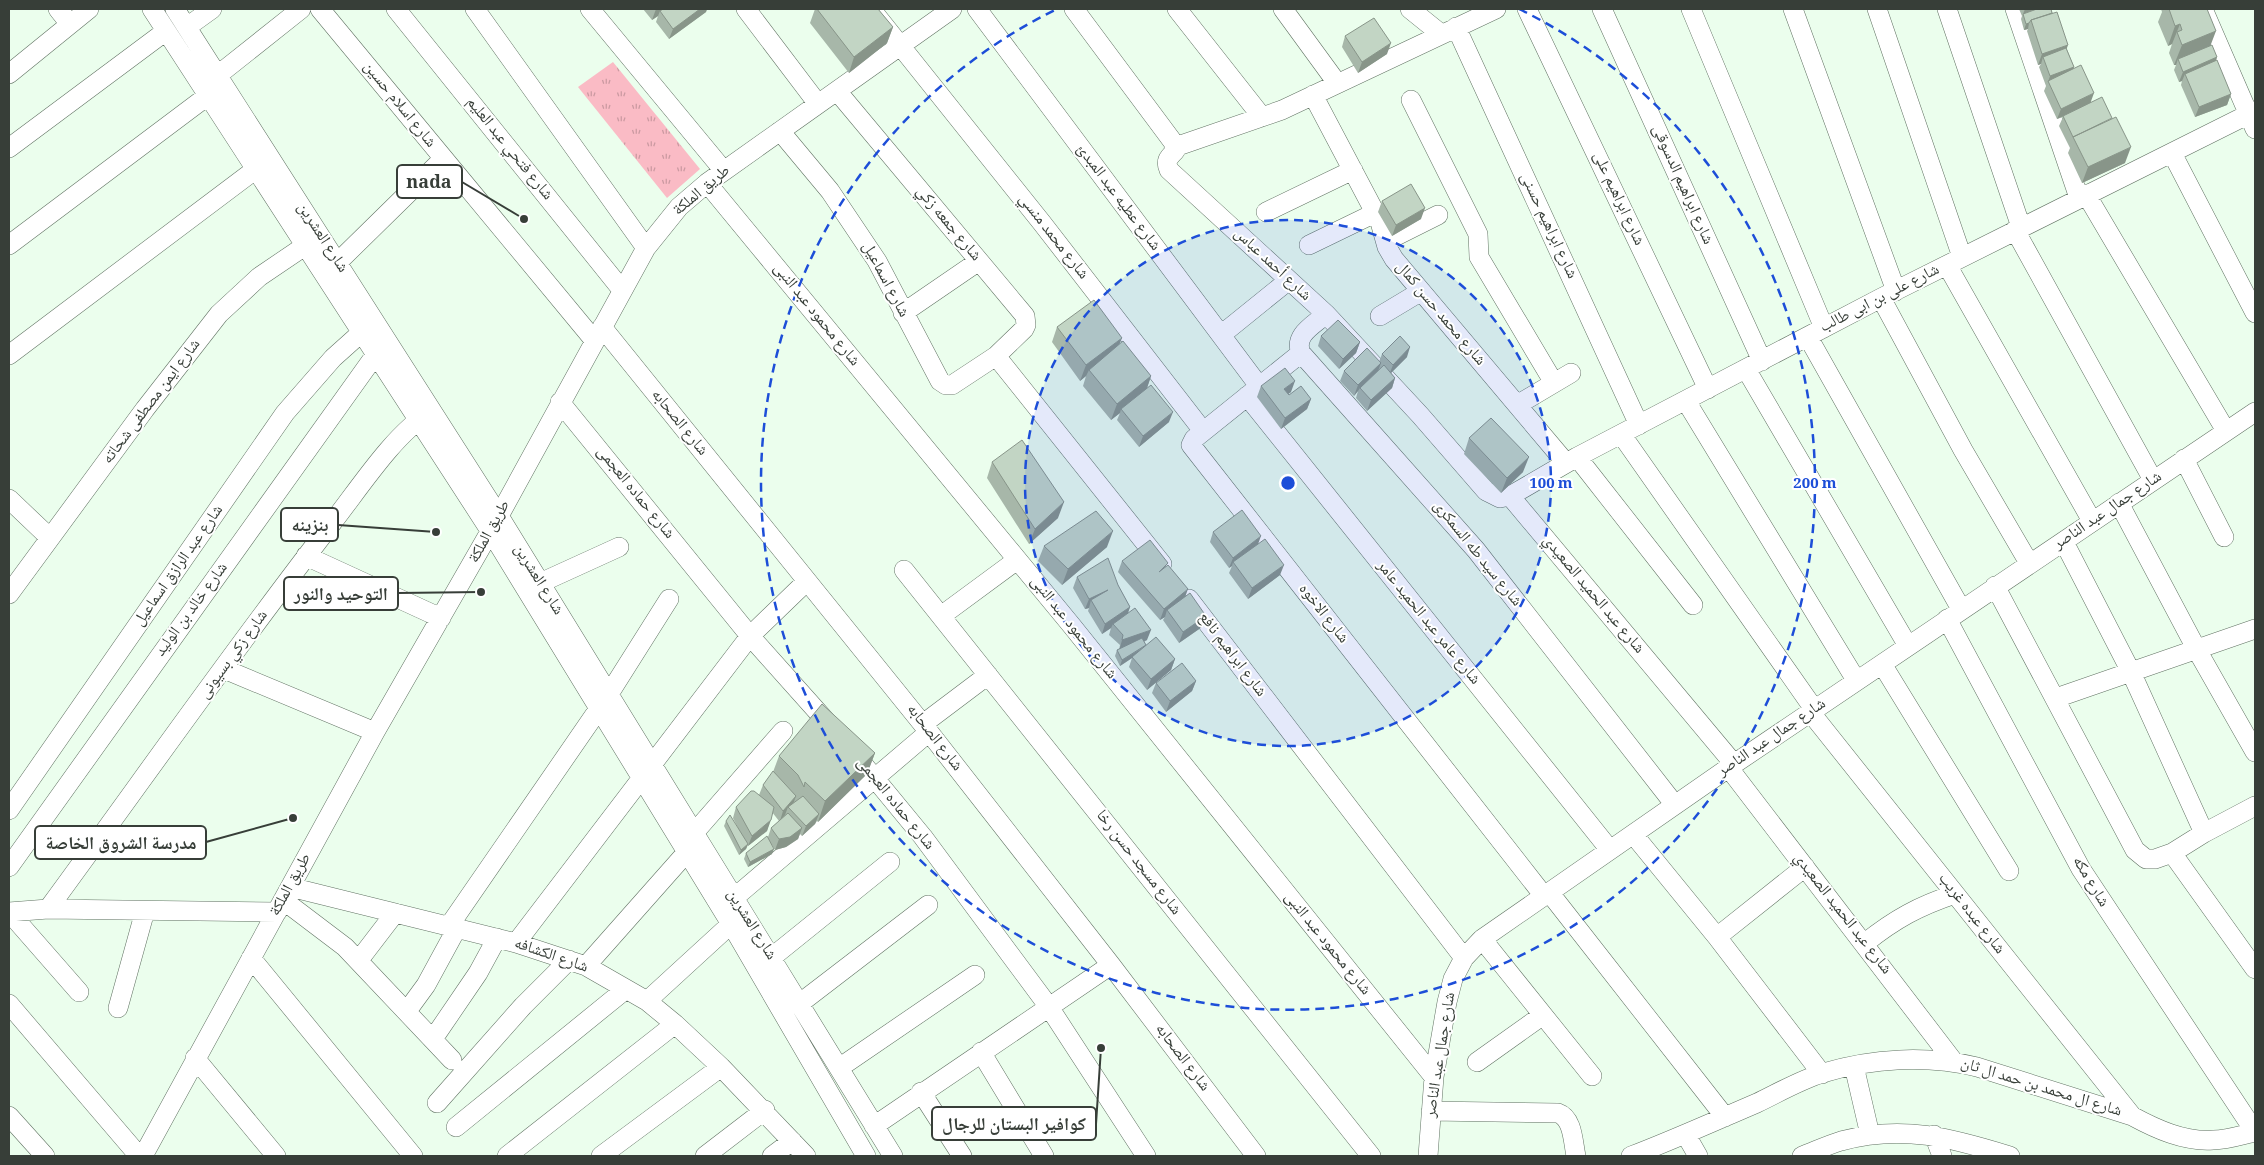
<svg xmlns="http://www.w3.org/2000/svg" width="2264" height="1165" viewBox="0 0 2264 1165" font-family="Georgia,'Noto Naskh Arabic',serif">
<style>
.grass{fill:url(#grass-tufts)}
.lines{fill:none;stroke-linecap:round;stroke-linejoin:round}
.minor-casing{stroke:#617263;stroke-width:20}
.minor{stroke:#fff;stroke-width:19}
.wall{fill:#a7b7a9}
.shaded-wall{fill:#889589}
.building{fill:#c2d5c4;stroke:#889589}
.ring{fill:none;stroke:#1d4ed8;stroke-width:2.5;stroke-dasharray:9 6}
.labels{text-anchor:middle;dominant-baseline:central;stroke-width:4;stroke-linejoin:round;paint-order:stroke}
.street-label{font-size:16px;fill:#373e38;stroke:#fff}
.centre{fill:#1d4ed8;stroke:#fff;stroke-width:2.5}
.ring-label{font-size:15px;text-anchor:middle;font-weight:bold;fill:#1d4ed8;stroke:#fff;stroke-width:4;stroke-linejoin:round;paint-order:stroke}
.leader{fill:none;stroke:#373e38;stroke-width:2}
.callout-dot{fill:#373e38;stroke:#fff;stroke-width:2}
.callout{fill:#fff;stroke:#373e38;stroke-width:2}
.callout-label{font-size:18px;text-anchor:middle;font-weight:bold;fill:#373e38}
</style>
<defs>
<pattern id="grass-tufts" width="24" height="20" patternUnits="userSpaceOnUse" patternTransform="scale(1.25)"><rect width="24" height="20" fill="#fabbc5"/><path d="M3 7l-1-3M5 7V3M7 7l1-3M15 17l-1-3M17 17v-4M19 17l1-3" fill="none" stroke="#cb99a1"/></pattern>
</defs>
<rect width="100%" height="100%" fill="#ebfeed"/>
<path class="grass" d="M613,62L700,169L667,198L578,87Z"/>
<g class="lines">
<g class="minor-casing">
<path id="minor" d="M58,9L70,24
M152,9L491,532L731,924L866,1156
M175,9L499,516L893,1156
M320,9L594,340
M396,9L622,290
M475,9L646,248
M590,9L724,171
M746,9L818,104
M871,9L1042,223L1203,431
M977,9L1259,386
M1074,9L1173,142L1175,151C1168,158 1165,161 1169,170L1326,314L1420,415L1486,491L1500,498L1510,496L1577,457L1881,298L2255,111
M1177,9L1262,117
M1283,9L1337,83
M1410,9L1441,34
M1527,9L1708,389
M1602,9L1762,361
M1691,9L1824,328
M1793,9L1896,291
M1877,9L1962,257
M1947,9L2021,227
M2015,9L2079,198
M2203,9L2255,129
M187,27L212,9
M1456,27L1639,425
M9,74L89,9
M218,75L301,9
M1313,95L1380,222L1387,247L1394,259L1566,463
M1411,100L1478,234L1479,257L1554,383
M780,131L830,191L877,261L940,381L946,385H952L996,356L1024,329L1026,325L1025,316L837,91
M1175,147L1282,110L1496,9
M9,148L166,31
M2172,153L2255,313
M707,183L1072,626L1434,1077
M2086,194L2226,431
M1266,212L1353,170
M2015,230L2153,480
M1386,241L1438,215
M9,245L218,88
M1309,245L1375,213
M338,262L443,159
M1947,265L2092,521
M1881,298L1963,450L2029,563
M903,313L979,261
M1326,314C1314,325 1293,335 1301,353L1476,550L1675,805
M1380,316L1420,292
M602,327L929,732L1111,965L1256,1156
M1221,335L1289,280
M1808,337L1961,609
M1301,353L1194,439L1191,445L1544,896
M9,355L256,169
M996,356L1162,564
M1746,369L1908,646
M1247,396L1610,850
M1686,401L1856,680
M560,402L750,636L833,729
M1517,405L1571,373
M1621,434L1814,709
M1577,457L1693,605
M2184,459L2224,537
M1510,496L1734,764
M9,499L50,538
M2119,503L2197,650L2255,752
M2064,542L2131,672L2204,833
M306,556L441,618
M904,570L1371,1156
M540,583L619,547
M1995,586L2135,850L2146,859H2155L2172,853L2204,833L2255,806
M9,594L145,409L219,314L259,277L315,239
M1189,599L1464,958
M941,616L1017,560
M1947,619L2081,869L2255,1132
M1882,664L2009,871
M224,669L375,732
M2056,698L2255,629
M1811,713L2132,1116
M923,724L988,675
M853,752L923,837L1049,1007L1146,1156
M1728,767L1954,1062
M9,810L285,413L333,358L362,332
M694,833L783,731
M1633,834L1717,937L1822,1074
M2172,853L2255,969
M9,867L376,354
M290,887L516,943L586,966L647,1001L675,1024L721,1067L806,1156
M1549,892L1725,1117
M734,898L929,732
M283,900L345,947L452,1060
M48,909C142,781 234,649 332,523C358,490 394,434 429,413
M9,912L48,909L277,912
M9,912L79,992
M449,926L609,694L669,599
M1717,937L1805,867
M1482,939L1592,1076
M516,943L750,636L807,581
M1865,943C1895,919 1919,906 1955,894
M251,958L413,1156
M771,958L890,862
M359,960L395,913
M586,966L687,852
M647,1001L731,924
M9,1004L139,1156
M799,1004L928,905
M118,1008L145,911
M407,1011L426,985L457,928
M433,1039L478,973L497,938
M981,1052L1044,1156
M195,1058L276,1156
M1477,1062L1543,1015
M1854,1066L1870,1135
M839,1068L975,975
M921,1092L962,1156
M437,1103L523,1006L569,960
M1431,1111L1558,1113C1573,1118 1573,1142 1576,1156
M9,1116L45,1156
M874,1126L1111,965
M456,1127L626,989
M1686,1135L1698,1156
M1934,1135L1942,1156
M143,1156L375,732L499,516L646,248L679,207L707,183L952,9
M507,1156L675,1024
M601,1156L721,1067
M705,1156L765,1110
M772,1156L792,1141
M1428,1156L1434,1077L1447,1002L1453,979L1464,958L1482,939L1734,764L2255,412
M1631,1156C1673,1140 1715,1121 1757,1103C1778,1093 1800,1080 1823,1073C1873,1058 1927,1055 1977,1067L2132,1116C2156,1129 2184,1142 2213,1140C2227,1140 2242,1135 2255,1132
M1802,1156C1815,1151 1828,1145 1841,1141C1902,1124 1952,1138 2010,1156"/>
</g>
<use href="#minor" class="minor"/>
</g>
<path class="wall" d="M643,9H707L706,12L669,39L656,22L658,16L652,20Z
M815,9H878L893,27L887,43L849,73L810,23Z
M2019,9H2051L2074,67L2073,69L2091,102L2125,163L2082,183L2068,153L2070,148L2059,126L2063,117L2057,119L2044,91L2046,86L2039,67L2041,64L2038,65L2027,31L2028,29L2024,30L2021,19L2022,16Z
M2161,9H2207L2211,45L2217,57L2216,61L2231,94L2227,105L2195,117L2181,85L2182,81L2179,82L2174,70L2176,65H2174L2169,53L2172,44L2168,46L2158,22L2162,12Z
M1345,36L1387,54L1358,73L1342,47Z
M1382,201L1421,219L1392,236L1378,212Z
M1057,327L1120,344L1151,376L1147,388L1169,422L1139,447L1117,420L1120,413L1111,420L1083,386L1086,376L1080,381L1052,342Z
M1321,336L1360,342L1356,353L1339,369L1318,346Z
M1382,354L1407,357L1391,373L1395,378L1392,388L1367,411L1356,398L1358,391L1354,396L1340,381L1344,371L1379,362Z
M1261,386L1291,392L1288,394L1289,395L1311,399L1307,409L1281,429L1257,397Z
M1469,438L1523,472L1501,493L1464,454Z
M992,462L1058,518L1029,544L987,478Z
M1213,532L1258,544L1280,575L1248,599L1229,573L1232,566L1229,568L1210,542Z
M1044,546L1107,547L1062,585L1038,561Z
M1122,561L1167,566L1186,596L1202,627L1179,643L1163,620L1165,617L1160,620L1118,572Z
M1077,577L1118,585L1130,607L1128,613L1147,640L1144,642L1146,645L1175,659L1171,670L1147,690L1129,667L1132,658L1120,666L1115,656L1117,650H1119L1120,645L1109,635L1111,628L1102,634L1088,611L1089,608L1085,609L1073,588Z
M1196,681L1192,691L1166,712L1152,693L1156,683Z
M875,753L867,774L818,822L817,821L815,824L802,836L800,834L798,839L786,847L775,850L772,845V854L748,867L744,859L746,853L768,837L771,828L779,821L772,812L767,831L748,846V845L746,849L739,855L724,826L726,821L738,828L733,818L736,807L759,795L763,785L773,772L779,756Z"/>
<path class="shaded-wall" d="M656,9H668L660,11L658,16L652,20Z
M700,9H707L706,12L669,39L673,29Z
M2025,9H2043L2023,14Z
M2029,23L2028,29L2024,30L2026,24Z
M2180,24L2172,44L2168,46L2175,26Z
M893,27L887,43L849,73L854,57Z
M2216,31L2208,52L2178,59L2176,65H2174L2182,45Z
M1391,43L1387,54L1358,73L1362,62Z
M2068,45L2064,56L2043,57L2041,64L2038,65L2042,54Z
M2217,57L2213,68L2185,74L2182,81L2179,82L2183,72Z
M2074,67L2070,78L2048,82L2050,76Z
M2094,93L2090,104L2057,119L2061,109Z
M2231,94L2227,105L2195,117L2199,107Z
M2131,147L2125,163L2082,183L2088,167Z
M1425,208L1421,219L1392,236L1396,225Z
M1122,338L1116,353L1089,370L1086,376L1080,381L1086,365Z
M1360,342L1356,353L1339,369L1343,359Z
M1410,347L1407,357L1389,375L1393,365Z
M1381,363L1377,374L1360,388L1358,391L1354,396L1358,385Z
M1151,376L1146,391L1121,409L1120,413L1111,420L1117,404Z
M1395,378L1392,388L1367,411L1371,400Z
M1295,381L1291,392L1280,400L1284,389Z
M1311,399L1307,409L1281,429L1285,418Z
M1173,412L1169,422L1139,447L1143,436Z
M1529,457L1523,472L1501,493L1507,478Z
M1064,502L1058,518L1029,544L1035,529Z
M1113,531L1107,547L1062,585L1068,569Z
M1261,536L1257,547L1233,562L1232,566L1229,568L1233,558Z
M1284,565L1280,575L1248,599L1252,588Z
M1188,589L1184,600L1167,610L1165,617L1160,620L1164,609Z
M1108,590L1091,600L1089,608L1085,609L1089,599Z
M1130,607L1126,618L1113,624L1111,628L1102,634L1105,624Z
M1206,616L1202,627L1179,643L1183,632Z
M1151,630L1147,640L1119,651L1122,640Z
M1146,646L1132,657V658L1120,666L1122,660Z
M1175,659L1171,670L1147,690L1151,679Z
M1196,681L1192,691L1166,712L1170,701Z
M875,753L867,774L818,822L825,801Z
M796,796L792,807H788L785,815L780,821L783,811Z
M819,814L815,824L802,836L806,826Z
M771,820L767,831L748,846L752,836Z
M802,828L798,839L786,847L775,850L779,839Z
M748,844L746,849L739,855L741,850Z
M774,849L772,854L748,867L750,862Z"/>
<path class="building" d="M663,9H700L673,29L660,11Z
M817,9H878L893,27L854,57Z
M2037,9H2051L2052,13L2031,20L2029,23L2026,24L2023,14Z
M2169,9H2207L2216,31L2182,45L2177,32L2182,30L2180,24L2175,26Z
M2057,12L2068,45L2042,54L2031,20Z
M1374,18L1391,43L1362,62L1345,36Z
M2212,45L2217,57L2183,72L2178,59Z
M2066,48L2074,67L2050,76L2043,57Z
M2217,60L2231,94L2199,107L2185,74Z
M2081,65L2094,93L2061,109L2048,81Z
M2102,97L2112,118L2073,137L2063,116Z
M2116,117L2131,147L2088,167L2073,137Z
M1411,184L1425,208L1396,225L1382,201Z
M1094,300L1122,338L1086,365L1057,327Z
M1338,320L1360,342L1343,359L1321,336Z
M1400,336L1410,347L1393,365L1382,354Z
M1123,341L1151,376L1117,404L1089,370Z
M1367,348L1381,363L1358,385L1344,371Z
M1384,365L1395,378L1371,400L1360,388Z
M1285,368L1295,381L1284,389L1289,395L1301,386L1311,399L1285,418L1261,386Z
M1151,385L1173,412L1143,436L1121,409Z
M1491,418L1529,457L1507,478L1469,438Z
M1022,440L1064,502L1035,529L992,462Z
M1242,510L1261,536L1233,558L1213,532Z
M1096,511L1113,531L1068,569L1044,546Z
M1265,539L1284,565L1252,588L1233,562Z
M1150,540L1168,563L1159,572L1168,565L1188,589L1164,609L1122,561Z
M1108,558L1118,585L1130,607L1105,624L1091,600L1108,590L1089,599L1077,577Z
M1190,593L1206,616L1183,632L1167,610Z
M1135,608L1151,630L1122,640L1123,635L1113,624Z
M1156,637L1175,659L1151,679L1132,657Z
M1142,638L1146,645L1122,660L1117,650Z
M1182,663L1196,681L1170,701L1156,683Z
M822,704L875,753L825,801L805,782L804,787L798,775L779,756Z
M773,771L796,796L783,811L763,785Z
M751,791H754L774,807L771,820L752,836L736,807Z
M803,796L819,814L806,826L788,807Z
M788,813L802,828L790,837L779,839L771,828Z
M730,815L748,844L741,850L726,821Z
M767,836L774,849L750,862L746,853Z"/>
<circle cx="1288" cy="483" r="263" fill="#1d4ed8" fill-opacity=".12"/>
<g class="ring">
<circle cx="1288" cy="483" r="263"/>
<path d="M1519 9A527 527 0 1 1 1057 9"/>
</g>
<g class="labels">
<g class="street-label">
<text transform="translate(399 105) rotate(51)">شارع اسلام حسين</text>
<text transform="translate(509 149) rotate(51)">شارع فتحي عبد العليم</text>
<text transform="translate(1682 185) rotate(66)">شارع ابراهيم الدسوقى</text>
<text transform="translate(702 191) rotate(-40)">طريق الملكة</text>
<text transform="translate(1118 198) rotate(53)">شارع عطيه عبد المبدئ</text>
<text transform="translate(1618 199) rotate(65)">شارع ابراهيم على</text>
<text transform="translate(948 224) rotate(50)">شارع جمعه زكي</text>
<text transform="translate(1548 226) rotate(65)">شارع ابراهيم حسنى</text>
<text transform="translate(1053 237) rotate(52)">شارع محمد منسي</text>
<text transform="translate(322 238) rotate(57)">شارع العشرين</text>
<text transform="translate(1272 265) rotate(43)">شارع أحمد عباس</text>
<text transform="translate(885 280) rotate(62)">شارع اسماعيل</text>
<text transform="translate(1880 299) rotate(-27)">شارع على بن ابى طالب</text>
<text transform="translate(1440 314) rotate(50)">شارع محمد حسن كمال</text>
<text transform="translate(816 315) rotate(51)">شارع محمود عبد النبى</text>
<text transform="translate(152 402) rotate(-53)">شارع ايمن مصطفى شحاته</text>
<text transform="translate(679 423) rotate(51)">شارع الصحابه</text>
<text transform="translate(635 493) rotate(51)">شارع حماده العجمى</text>
<text transform="translate(2108 511) rotate(-34)">شارع جمال عبد الناصر</text>
<text transform="translate(490 532) rotate(-61)">طريق الملكة</text>
<text transform="translate(1477 554) rotate(51)">شارع سيد طه السمكرى</text>
<text transform="translate(179 566) rotate(-55)">شارع عبد الرازق اسماعيل</text>
<text transform="translate(538 580) rotate(58)">شارع العشرين</text>
<text transform="translate(1593 595) rotate(50)">شارع عبد الحميد الصعيدي</text>
<text transform="translate(192 610) rotate(-54)">شارع خالد بن الوليد</text>
<text transform="translate(1323 614) rotate(52)">شارع الاخوه</text>
<text transform="translate(1428 623) rotate(51)">شارع عامر عبد الحميد عامر</text>
<text transform="translate(1073 628) rotate(51)">شارع محمود عبد النبى</text>
<text transform="translate(234 655) rotate(-54)">شارع زكي بسيونى</text>
<text transform="translate(1232 655) rotate(53)">شارع ابراهيم نافع</text>
<text transform="translate(934 738) rotate(52)">شارع الصحابه</text>
<text transform="translate(1772 738) rotate(-34)">شارع جمال عبد الناصر</text>
<text transform="translate(895 804) rotate(51)">شارع حماده العجمى</text>
<text transform="translate(1138 863) rotate(52)">شارع مسجد حسن رخا</text>
<text transform="translate(2090 882) rotate(59)">شارع مكه</text>
<text transform="translate(291 885) rotate(-61)">طريق الملكة</text>
<text transform="translate(1842 914) rotate(52)">شارع عبد الحميد الصعيدي</text>
<text transform="translate(1971 914) rotate(52)">شارع عبده غريب</text>
<text transform="translate(751 925) rotate(58)">شارع العشرين</text>
<text transform="translate(1327 944) rotate(51)">شارع محمود عبد النبى</text>
<text transform="translate(551 956) rotate(19)">شارع الكشافه</text>
<text transform="translate(1441 1055) rotate(-81)">شارع جمال عبد الناصر</text>
<text transform="translate(1182 1058) rotate(53)">شارع الصحابه</text>
<text transform="translate(2041 1088) rotate(17)">شارع ال محمد بن حمد ال ثان</text>
</g>
</g>
<circle cx="1288" cy="483" r="8" class="centre"/>
<g class="ring-label">
<text x="1551" y="488">100 m</text>
<text x="1815" y="488">200 m</text>
</g>
<path class="leader" d="M524 219L462 182M436 532L338 525M481 592L398 593M293 818L206 842M1101 1048L1096 1124"/>
<g class="callout-dot">
<circle cx="524" cy="219" r="5"/>
<circle cx="436" cy="532" r="5"/>
<circle cx="481" cy="592" r="5"/>
<circle cx="293" cy="818" r="5"/>
<circle cx="1101" cy="1048" r="5"/>
</g>
<g class="callout">
<rect x="397" y="165" width="65" height="33" rx="5"/>
<rect x="281" y="508" width="57" height="33" rx="5"/>
<rect x="284" y="577" width="114" height="33" rx="5"/>
<rect x="35" y="826" width="171" height="33" rx="5"/>
<rect x="932" y="1107" width="164" height="33" rx="5"/>
</g>
<g class="callout-label">
<text x="429" y="188">nada</text>
<text x="310" y="531">بنزينه</text>
<text x="341" y="600">التوحيد والنور</text>
<text x="121" y="849">مدرسة الشروق الخاصة</text>
<text x="1014" y="1130">كوافير البستان للرجال</text>
</g>
<rect width="2264" height="1165" fill="none" stroke="#373e38" stroke-width="20"/>
</svg>
